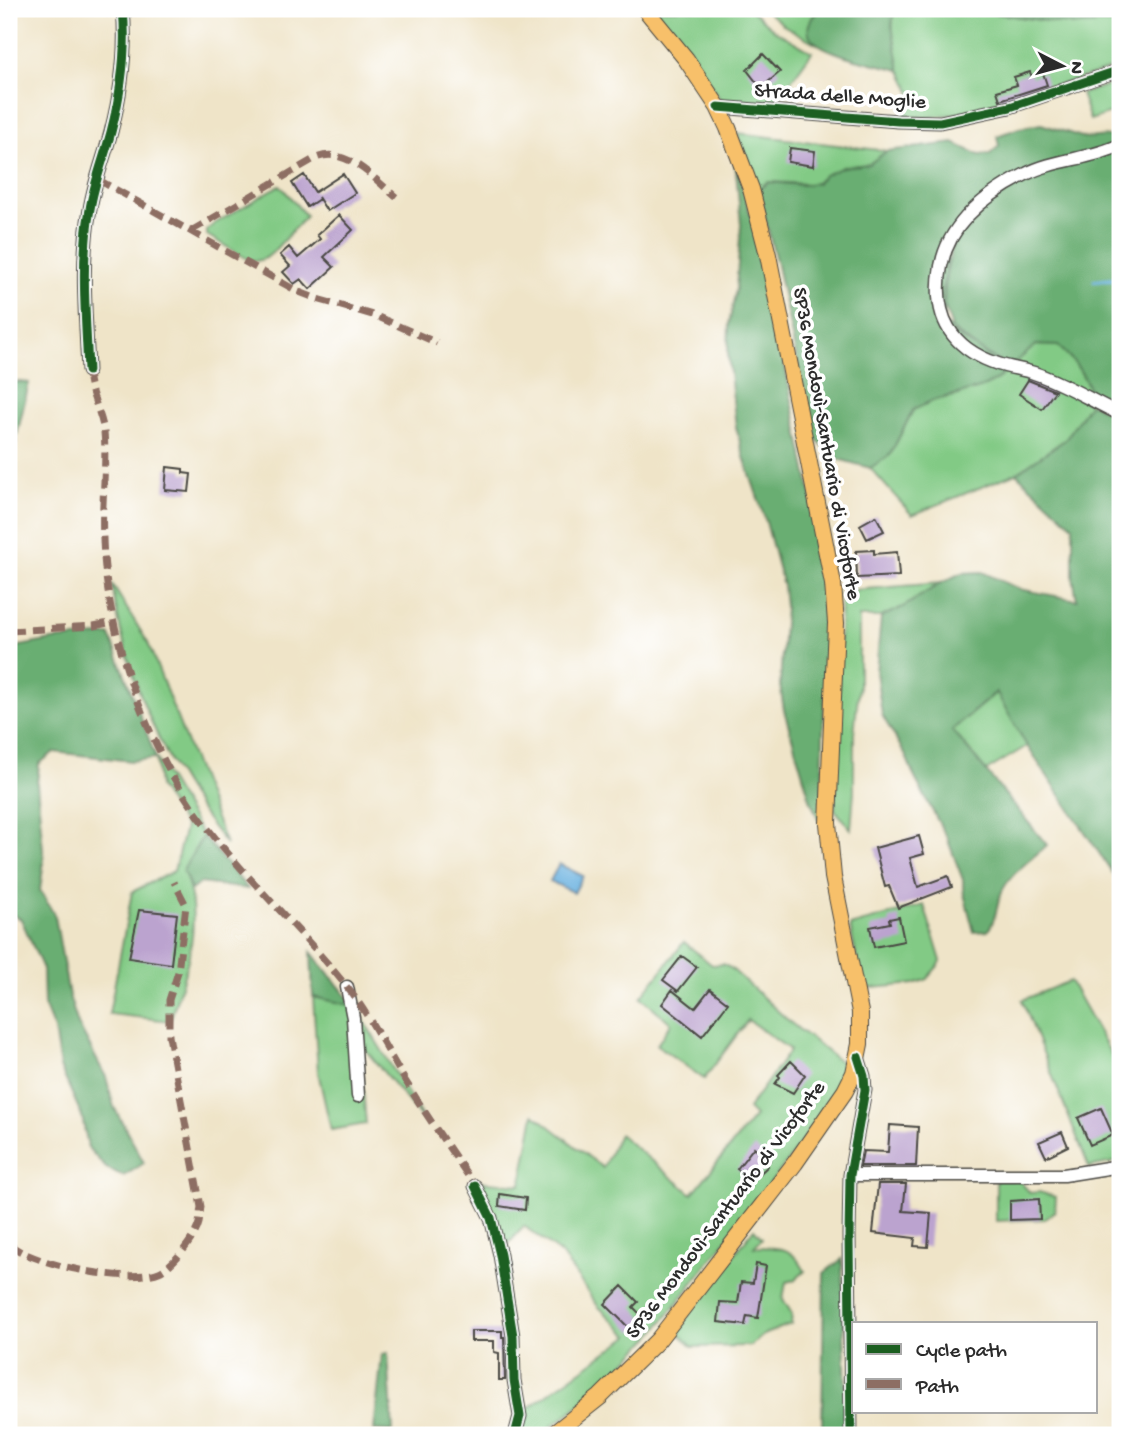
<svg xmlns="http://www.w3.org/2000/svg" width="1129" height="1444" viewBox="0 0 1129 1444" font-family="'Gochi Hand',sans-serif">
<style>
.green{fill:#82ca85;stroke:#567a58;stroke-width:2}
.forest{fill:#69ae72;stroke:#4a6c4e;stroke-width:2}
.water{fill:#67b0df;stroke:#496e85;stroke-width:2}
.lines{fill:none;stroke-linecap:round;stroke-linejoin:round}
.stream{stroke:#67b0df;stroke-width:3.5}
.building{fill:#bba3cf}
.minor-casing{stroke:#484743;stroke-width:15}
.major-casing{stroke:#484743;stroke-width:18}
.minor{stroke:#fff;stroke-width:12}
.major{stroke:#f7c06b;stroke-width:16}
.quiet{stroke:#8d6e63;stroke-width:7;stroke-dasharray:14 7;stroke-linecap:butt}
.cycleway-casing{stroke:#fff;stroke-width:13}
.cycleway{stroke:#1b5e20;stroke-width:9}
.labels{text-anchor:middle;dominant-baseline:central;stroke-width:7;stroke-linejoin:round;paint-order:stroke}
.street-label{font-size:21px;fill:#2b2b2b;stroke:#fff}
</style>
<rect width="100%" height="100%" fill="#fff"/>
<filter id="ink" filterUnits="userSpaceOnUse"><feTurbulence type="fractalNoise" baseFrequency=".0143" numOctaves="2"/><feDisplacementMap in="SourceGraphic" scale="14" xChannelSelector="R" yChannelSelector="G"/><feConvolveMatrix kernelMatrix="1 2 1 2 8 2 1 2 1" color-interpolation-filters="sRGB"/></filter>
<filter id="wash" filterUnits="userSpaceOnUse"><feTurbulence type="fractalNoise" baseFrequency=".00686" numOctaves="4" result="noise"/><feDisplacementMap in="SourceGraphic" scale="28" xChannelSelector="R" yChannelSelector="G"/><feGaussianBlur stdDeviation="1.57" result="paint"/><feColorMatrix in="noise" values="0 0 0 0 0 0 0 0 0 0 0 0 0 0 0 0 0 1.4 0 .05"/><feComposite in="paint" operator="in"/></filter>
<g filter="url(#wash)">
<rect width="100%" height="100%" fill="#efe4c8"/>
<path class="green" d="M654,9H750L774,30L812,52L772,107L724,104Z
M764,9H819C809,22 806,28 815,43L785,26Z
M894,9H965L1075,25L1120,23V66L974,112L930,117H900C922,102 908,86 900,69C892,51 891,28 894,9Z
M1120,81V110L1090,120L1081,94Z
M737,133L887,151L869,164L843,167L812,184L769,182L764,184L759,193Z
M280,185L306,216L272,253L266,258L257,261L249,260L207,235V230L214,224Z
M1036,345L1058,346C1075,361 1086,376 1092,398L1012,365Z
M1007,370L1023,373L1090,403L1066,439L1016,473L912,515L870,468L890,455L913,410L935,400L959,395Z
M941,583L903,607L881,617H859V686L854,733V792L851,829L835,810L841,591Z
M112,584L148,643L226,844C165,770 126,679 112,584Z
M997,692L1027,746L986,771L952,730Z
M156,758L203,836L183,870C205,922 186,970 170,1021L109,1014L132,892L174,871L185,827L159,787Z
M924,905L941,961C938,969 931,971 928,979L914,984L863,989L850,926Z
M684,942L712,965L723,964L732,969L791,1023L848,1068L842,1084L790,1158L653,1334L606,1382L572,1411L540,1435H521L524,1411L629,1336L598,1306L561,1254L524,1226L504,1249L477,1181L521,1185L534,1114L603,1168L619,1134L692,1194L755,1116L748,1109L790,1050L748,1020L704,1079L657,1045L671,1023L641,997Z
M1070,981L1120,1070V1161L1089,1167L1022,1000Z
M313,997L355,1006L425,1122L359,1042L366,1124L331,1130L318,1072Z
M996,1180H1019L1030,1193L1039,1192L1056,1197L1055,1211L1045,1219L996,1221Z
M754,1229L762,1238L754,1247C780,1248 791,1245 805,1271L795,1280L786,1282L783,1299L792,1314L791,1324L765,1334L750,1346L693,1347L676,1331Z"/>
<path class="forest" d="M819,9H894L892,26L900,70C881,65 815,53 809,34C806,24 813,16 819,9Z
M965,9H1120V23L1075,25Z
M1041,124L1085,138L1120,135V143L1029,170L948,239L943,323L1007,370C989,392 959,392 934,400C927,403 920,406 913,410L890,455L870,468L838,459L813,437L777,265L759,193L761,188L769,182L803,185L817,183L824,175L843,167L869,164L887,151L954,143L979,155L990,154L999,146L997,136L1019,128Z
M1120,147V411L1092,398C1086,376 1075,361 1058,346L1036,345L1012,365L1004,364L954,334L941,295L956,231L1025,176Z
M735,161L763,259L821,543L829,609L823,733L822,828L810,799L784,710L780,685L785,607L783,586L766,522L744,457L736,427L728,355L729,324L736,289L741,225Z
M9,381L29,383L9,470Z
M1090,403L1120,418V884L1027,746L996,692L952,730L1047,845C1032,859 1008,875 1001,894C995,910 998,915 988,931L974,932L963,890V880L947,838L915,778L906,756L882,715L876,672L881,617L903,607L941,583L961,573L982,572L1019,589L1077,600L1073,577V526L1016,473L1066,439Z
M110,635L156,758L131,761L54,752L39,764L37,784L44,860L40,890L55,916L69,996L78,1024L106,1077L114,1107L144,1163L124,1176L106,1168L88,1148L82,1116L60,1067L54,1030L44,1005L43,969L21,919L9,913V648L52,640Z
M203,836L248,889L200,883L191,890L183,870Z
M311,952L355,1006L313,997Z
M842,1259L847,1435H786C798,1427 808,1426 822,1428L824,1273Z
M388,1353L393,1431L374,1430L382,1354Z"/>
<path class="water" d="M559,864L583,876L574,893L550,881Z"/>
<g class="lines">
<path class="stream" d="M1094,281L1120,278"/>
</g>
<g id="blocks">
<path class="building" d="M763,54L780,72L761,88L747,70Z
M1030,72L1032,77L1043,73L1047,85L1000,100L997,91L1017,85L1014,77Z
M790,148L815,151L813,166L788,162Z
M343,174L355,193L327,211L318,197L319,199L307,207L292,183L304,175L315,192Z
M339,215L353,230L324,257L334,267L310,289L301,279L294,284L283,272L290,266L280,255L289,247L298,258L320,239L317,235Z
M1028,380L1055,391L1042,409L1019,394Z
M167,467L183,469V473L191,474L189,492L165,490Z
M876,516L884,531L867,539L860,525Z
M874,550V554L897,552L899,576L857,578L856,551Z
M919,836L924,854L910,858L918,887L948,876L952,887L898,908L889,886L885,887L875,848Z
M139,910L177,914L171,964L129,958Z
M899,917L904,941L874,947L870,927L890,923L889,919Z
M682,956L697,967L678,991L663,980Z
M710,989L728,1003L702,1036L662,1004L672,990L695,1008Z
M791,1061L805,1075L793,1093L775,1084L780,1077L778,1075Z
M1101,1108L1113,1135L1090,1145L1078,1118Z
M890,1125L918,1127L916,1166H860L863,1151L888,1152Z
M1062,1132L1068,1146L1046,1157L1039,1142Z
M754,1147L770,1160L766,1164L768,1166L752,1181L737,1169Z
M878,1184H906L903,1211L931,1213L928,1247L914,1246L915,1238L873,1233Z
M500,1194L526,1198L525,1210L499,1206Z
M1039,1199L1040,1219L1010,1220V1201Z
M756,1264L766,1266L758,1318L747,1316L745,1325L718,1322L720,1302L738,1303L741,1282L753,1283Z
M622,1286L638,1302L633,1307L645,1319L633,1332L605,1304Z
M471,1331H502V1337H504L505,1380H499V1353L494,1352V1341H471Z"/>
</g>
</g>
<g filter="url(#ink)">
<use href="#blocks" fill-opacity="0" stroke="#484743" stroke-width="2"/>
<g class="lines">
<g class="minor-casing">
<path id="minor" d="M718,107L898,121L940,122L1010,107L1120,70
M1120,145C1089,160 1054,159 1024,175C987,194 949,223 941,266C932,315 950,348 998,364C1010,368 1022,369 1034,373C1064,383 1092,401 1120,414
M88,371C86,318 80,262 90,209C94,183 104,158 111,132C121,93 127,49 123,9
M347,987L353,1018L358,1096
M850,1175H1064L1120,1166
M475,1186L491,1218L500,1255L513,1336L514,1380L520,1416L515,1435
M851,1435L849,1235L850,1175L865,1090L864,1076L858,1057"/>
</g>
<g class="major-casing">
<path id="major" d="M552,1435L600,1397L658,1340L795,1163L845,1091L854,1073L860,1044V1012L833,877L828,823L836,623L833,584L768,255L751,189L728,128L718,107L686,59L645,9"/>
</g>
<use href="#minor" class="minor"/>
<use href="#major" class="major"/>
<path class="quiet" d="M97,179L297,291L317,299L376,316L437,343
M191,231L314,159C345,144 374,179 396,197
M88,371C89,393 101,411 104,432C107,464 101,504 103,538C105,610 129,691 162,756C208,850 291,913 353,995C374,1023 389,1055 408,1085C429,1120 453,1153 475,1186
M9,631L94,626L113,622
M9,1244C33,1265 129,1284 159,1272C172,1267 196,1237 199,1223C200,1218 200,1212 201,1207L169,1036V1000L178,972L186,905L174,882"/>
<g class="cycleway-casing">
<path id="cycleway" d="M718,107L898,121L940,122L1010,107L1120,70
M88,371C86,318 80,262 90,209C94,183 104,158 111,132C121,93 127,49 123,9
M475,1186L491,1218L500,1255L513,1336L514,1380L520,1416L515,1435
M851,1435L849,1235L850,1175L865,1090L864,1076L858,1057"/>
</g>
<use href="#cycleway" class="cycleway"/>
</g>
</g>
<g class="labels">
<g class="street-label">
<text transform="translate(840 98) rotate(4)">Strada delle Moglie</text>
<text transform="translate(825 444) rotate(80)">SP36 Mondovì-Santuario di Vicoforte</text>
<text transform="translate(727 1211) rotate(-53)">SP36 Mondovì-Santuario di Vicoforte</text>
</g>
</g>
<rect width="1129" height="1444" fill="none" stroke="#fff" stroke-width="35"/>
<rect x="852" y="1322" width="245" height="91" fill="#ffffff" stroke="#aaaaaa" stroke-width="2"/>
<rect x="866" y="1344" width="35" height="10" fill="#1b5e20" stroke="#aaaaaa" stroke-width="2"/>
<text x="916" y="1356" font-size="21" fill="#2b2b2b">Cycle path</text>
<rect x="866" y="1379" width="35" height="10" fill="#8d6e63" stroke="#aaaaaa" stroke-width="2"/>
<text x="916" y="1392" font-size="21" fill="#2b2b2b">Path</text>
<g transform="translate(1062 66) rotate(96)" stroke="#ffffff" stroke-width="5" paint-order="stroke">
<path d="M0-5L12 26L0 18L-12 26Z" fill="#2b2b2b"/>
<text y="-10" font-size="19" font-weight="bold" text-anchor="middle" fill="#2b2b2b">N</text>
</g>
</svg>
